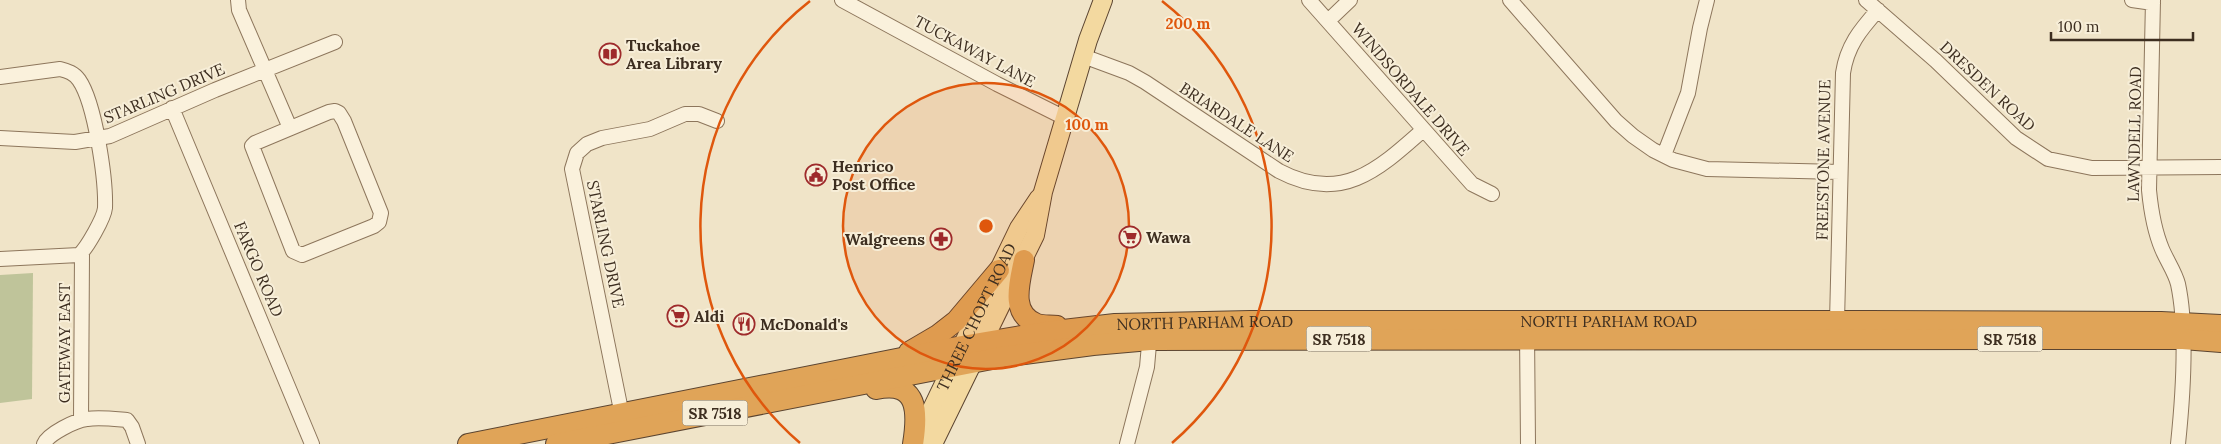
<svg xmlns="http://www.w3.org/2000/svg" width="2221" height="444" viewBox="0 0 2221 444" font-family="Lora,serif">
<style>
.cemetery{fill:#bfc49a}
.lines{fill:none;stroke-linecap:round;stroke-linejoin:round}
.minor-casing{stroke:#8d765c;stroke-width:16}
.major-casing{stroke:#5b4430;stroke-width:20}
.highway-casing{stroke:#5b4430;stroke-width:22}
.minor{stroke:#faf1dc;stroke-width:14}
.major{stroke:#f3d9a0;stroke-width:18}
.highway{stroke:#e0a458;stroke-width:20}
.ring{fill:none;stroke:#df570d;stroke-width:2.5}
.labels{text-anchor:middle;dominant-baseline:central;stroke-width:4;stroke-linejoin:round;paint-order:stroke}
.shield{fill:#f7eed8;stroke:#756857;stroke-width:1}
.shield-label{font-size:15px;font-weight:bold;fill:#3d2e20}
.poi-label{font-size:16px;font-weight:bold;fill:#3d2e20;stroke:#f7eed8;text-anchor:start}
.street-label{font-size:16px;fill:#3d2e20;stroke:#f7eed8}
.centre{fill:#df570d;stroke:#f7eed8;stroke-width:2.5}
.ring-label{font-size:15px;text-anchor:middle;font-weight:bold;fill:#df570d;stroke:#f7eed8;stroke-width:4;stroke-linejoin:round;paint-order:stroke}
</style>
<rect width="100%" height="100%" fill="#f0e4c8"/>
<path class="cemetery" d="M33,273L32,399L0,403V275Z"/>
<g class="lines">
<g class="minor-casing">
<path id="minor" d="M238,0L239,10L290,128
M842,0L997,84L1065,118
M1309,0L1472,184L1492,194
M1510,0L1616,121L1633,136L1653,150L1673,160L1707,169L1840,172
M1866,0L1936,61L2016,138L2048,159L2092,168L2221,167
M2132,0L2153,3
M2153,0L2149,190C2151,211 2154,230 2162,249C2167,261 2175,272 2178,284C2188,331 2183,396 2178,444
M1328,21L1350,0
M1083,56L1129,73L1145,82L1279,171C1341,204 1378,170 1423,130
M0,77L60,69C68,71 74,73 79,80C95,103 106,179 105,208C104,218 87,248 79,255L0,259
M172,108L312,444
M335,111L339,113L344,121L381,213L379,222L374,226L302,255L293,251L252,146L255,143L329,112Z
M0,138L75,142L110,136L215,90L335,42
M1664,155L1688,93L1700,28L1707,0
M1837,322L1843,73C1847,46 1860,30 1878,10
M1527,332L1528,444
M81,420L82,253
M623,420L572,169L577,153L587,144L602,138L650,129L685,114H699L717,121
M44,444C48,434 76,420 87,419C99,417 115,419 127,420L132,427L138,444
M1127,444L1147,367L1150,333"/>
</g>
<g class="major-casing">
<g id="major">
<path id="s1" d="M915,444L1019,228L1039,198"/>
<path d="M933,444L1035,235L1043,192L1088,40L1103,0"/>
</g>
</g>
<g class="highway-casing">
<g id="highway">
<path d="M1024,260C1020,281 1009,314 1037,324C1043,326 1050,325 1057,326"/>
<path d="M909,352L938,335L956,321L999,270"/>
<path d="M876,389C919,380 918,413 913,444"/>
<path id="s2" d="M468,444L962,346L1046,332L1115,324L1250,321H1865L2161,322L2221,325"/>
<path d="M556,444L1002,357L1093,345L1150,340L2104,339H2183L2221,342"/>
</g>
</g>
<use href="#minor" class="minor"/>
<use href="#major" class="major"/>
<use href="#highway" class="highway"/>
</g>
<circle cx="986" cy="226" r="143" fill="#df570d" fill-opacity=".12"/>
<g class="ring">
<circle cx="986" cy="226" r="143"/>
<path d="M800 443A286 286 0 0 1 810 1M1162 1A286 286 0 0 1 1172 443"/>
</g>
<defs>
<g id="library-ring" transform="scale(1.125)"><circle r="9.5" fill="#f7eed8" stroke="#9e2a2b" stroke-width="1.5"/><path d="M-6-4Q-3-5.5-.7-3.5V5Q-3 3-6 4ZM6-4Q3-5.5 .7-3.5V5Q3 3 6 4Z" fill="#9e2a2b"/></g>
<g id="civic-ring" transform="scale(1.125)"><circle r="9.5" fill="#f7eed8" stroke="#9e2a2b" stroke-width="1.5"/><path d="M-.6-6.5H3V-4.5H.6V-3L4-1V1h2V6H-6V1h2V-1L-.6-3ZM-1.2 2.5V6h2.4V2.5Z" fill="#9e2a2b"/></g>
<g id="supermarket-ring" transform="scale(1.125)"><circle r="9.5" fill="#f7eed8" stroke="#9e2a2b" stroke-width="1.5"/><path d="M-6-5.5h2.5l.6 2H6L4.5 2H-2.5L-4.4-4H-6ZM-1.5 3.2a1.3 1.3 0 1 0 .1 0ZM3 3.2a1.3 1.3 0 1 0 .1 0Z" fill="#9e2a2b"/></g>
<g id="pharmacy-ring" transform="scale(1.125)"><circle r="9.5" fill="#f7eed8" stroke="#9e2a2b" stroke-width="1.5"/><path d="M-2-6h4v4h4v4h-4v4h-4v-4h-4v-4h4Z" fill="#9e2a2b"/></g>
<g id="restaurant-ring" transform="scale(1.125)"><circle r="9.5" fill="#f7eed8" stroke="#9e2a2b" stroke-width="1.5"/><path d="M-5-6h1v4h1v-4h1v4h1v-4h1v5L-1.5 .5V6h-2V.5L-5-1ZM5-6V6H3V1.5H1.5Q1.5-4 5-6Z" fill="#9e2a2b"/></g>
</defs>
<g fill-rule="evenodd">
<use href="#library-ring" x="610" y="54"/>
<use href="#civic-ring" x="816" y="175"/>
<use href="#supermarket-ring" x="1130" y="237"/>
<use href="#pharmacy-ring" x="941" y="239"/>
<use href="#supermarket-ring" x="678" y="316"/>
<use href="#restaurant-ring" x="744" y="324"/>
</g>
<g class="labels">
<g class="shield">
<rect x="1306.5" y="326.5" width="65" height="25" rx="4"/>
<rect x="1977.5" y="326.5" width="65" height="25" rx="4"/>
<rect x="682.5" y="400.5" width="65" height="25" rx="4"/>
</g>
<g class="shield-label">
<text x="1339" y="339">SR 7518</text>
<text x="2010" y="339">SR 7518</text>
<text x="715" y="413">SR 7518</text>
</g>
<g class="poi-label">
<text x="626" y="45">Tuckahoe<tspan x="626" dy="18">Area Library</tspan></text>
<text x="832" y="166">Henrico<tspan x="832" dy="18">Post Office</tspan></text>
<text x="1146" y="237">Wawa</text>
<text x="925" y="239" text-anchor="end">Walgreens</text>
<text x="694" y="316">Aldi</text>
<text x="760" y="324">McDonald's</text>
</g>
<g class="street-label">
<text transform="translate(975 51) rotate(28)">TUCKAWAY LANE</text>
<text transform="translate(1988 86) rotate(43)">DRESDEN ROAD</text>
<text transform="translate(1411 89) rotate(49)">WINDSORDALE DRIVE</text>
<text transform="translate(164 93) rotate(-23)">STARLING DRIVE</text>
<text transform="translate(1237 122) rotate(33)">BRIARDALE LANE</text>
<text transform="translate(2134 134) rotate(-89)">LAWNDELL ROAD</text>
<text transform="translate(1823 160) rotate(-89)">FREESTONE AVENUE</text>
<text transform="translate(606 244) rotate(78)">STARLING DRIVE</text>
<text transform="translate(259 269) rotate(67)">FARGO ROAD</text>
<text stroke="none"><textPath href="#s1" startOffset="141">THREE CHOPT ROAD</textPath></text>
<text stroke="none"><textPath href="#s2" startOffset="1152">NORTH PARHAM ROAD</textPath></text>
<text stroke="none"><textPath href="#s2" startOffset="748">NORTH PARHAM ROAD</textPath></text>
<text transform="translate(64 343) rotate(-90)">GATEWAY EAST</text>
</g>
</g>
<circle cx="986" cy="226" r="8" class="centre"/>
<g class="ring-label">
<text x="1188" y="29">200 m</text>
<text x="1087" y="130">100 m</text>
</g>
<path d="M2051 32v8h142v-8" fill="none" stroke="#3d2e20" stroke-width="2.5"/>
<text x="2058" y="32" font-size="15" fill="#3d2e20" stroke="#f7eed8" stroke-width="4" paint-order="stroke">100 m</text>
</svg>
